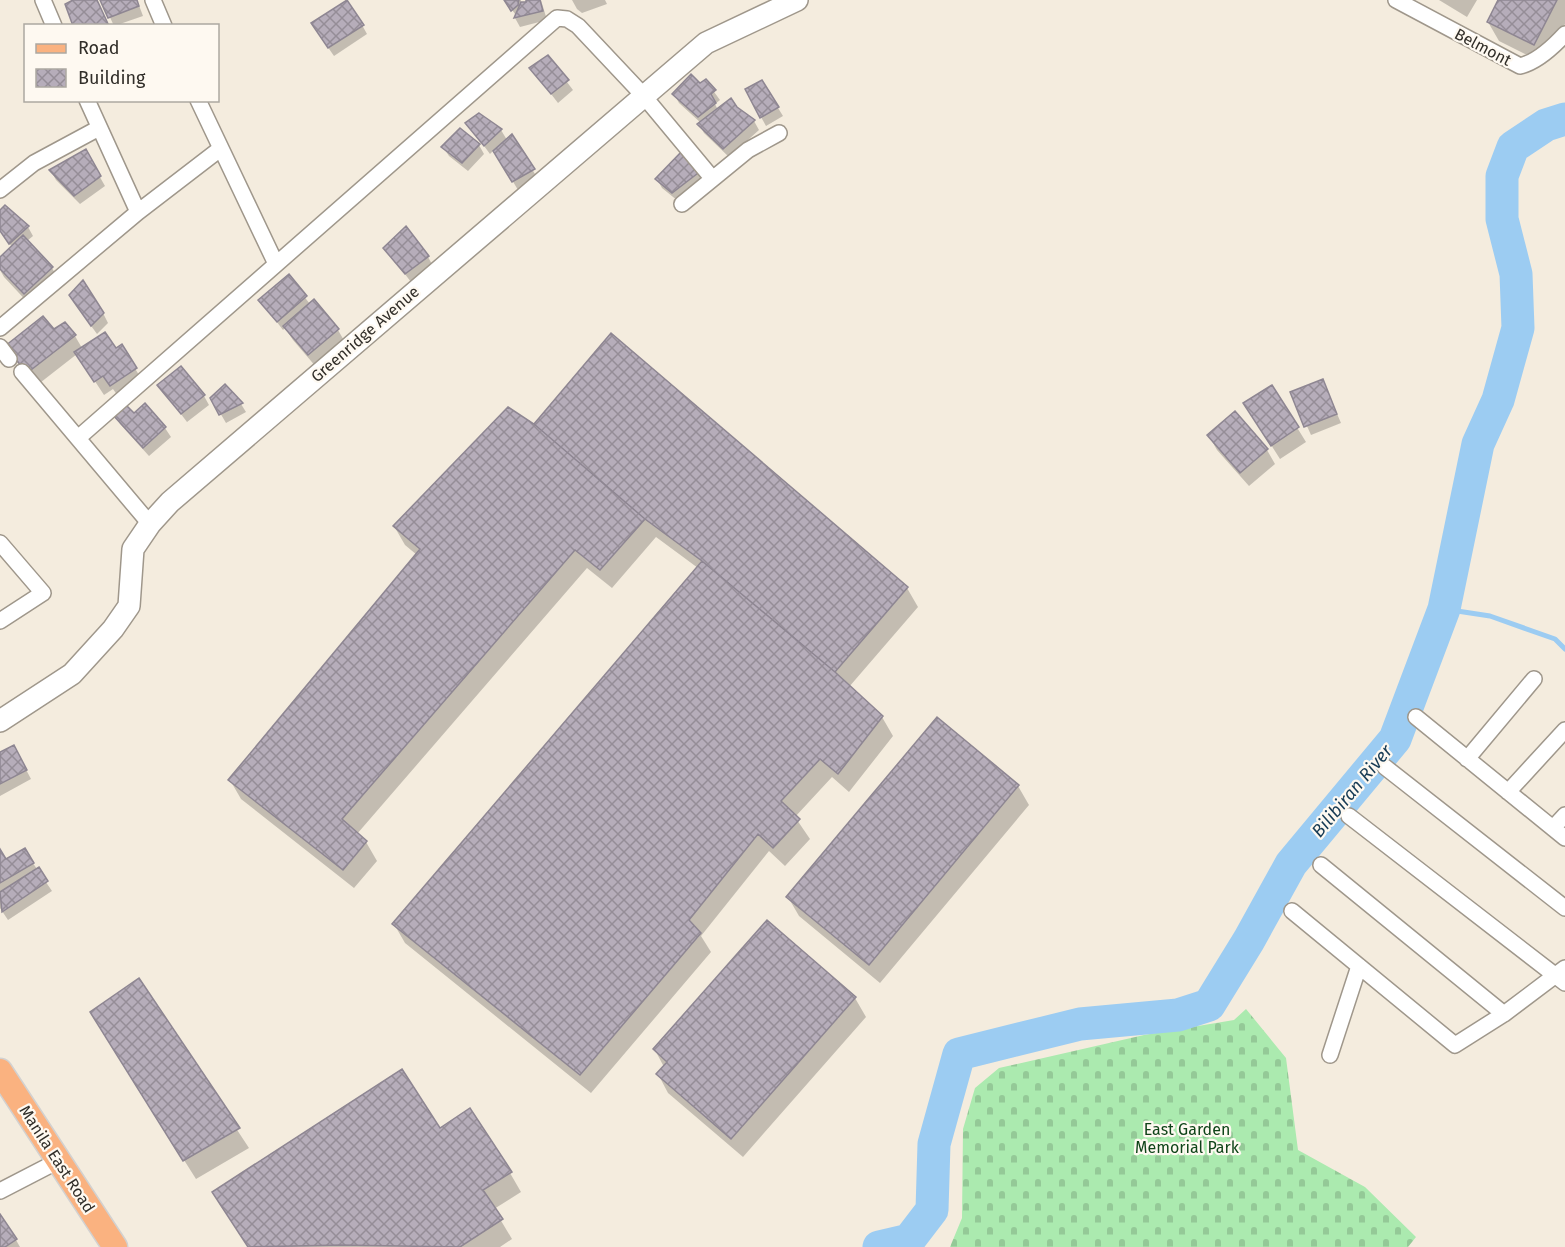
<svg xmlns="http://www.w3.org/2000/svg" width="1565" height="1247" viewBox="0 0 1565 1247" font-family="'Fira Sans',sans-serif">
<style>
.cemetery{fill:url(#cemetery-stones)}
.shadow{fill:#0003}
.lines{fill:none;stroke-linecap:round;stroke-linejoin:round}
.stream{stroke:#9cccf2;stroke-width:5}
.river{stroke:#9cccf2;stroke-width:33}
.building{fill:url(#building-cross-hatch);stroke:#8e8692;stroke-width:1.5}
.street-casing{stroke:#9f978b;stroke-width:18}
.secondary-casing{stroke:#9f978b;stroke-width:24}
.primary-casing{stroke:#d2d1d0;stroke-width:27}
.street{stroke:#fff;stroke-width:15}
.secondary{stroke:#fff;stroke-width:21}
.primary{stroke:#fab280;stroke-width:24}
.labels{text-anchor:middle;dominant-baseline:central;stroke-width:4.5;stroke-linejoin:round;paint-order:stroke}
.street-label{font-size:16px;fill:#312e29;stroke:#fef9f1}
.park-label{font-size:16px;fill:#0e4418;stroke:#fef9f1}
.water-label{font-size:18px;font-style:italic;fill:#183c55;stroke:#fef9f1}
</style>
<defs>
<pattern id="cemetery-stones" width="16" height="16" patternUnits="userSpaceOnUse" patternTransform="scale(1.5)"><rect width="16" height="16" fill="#abeaaf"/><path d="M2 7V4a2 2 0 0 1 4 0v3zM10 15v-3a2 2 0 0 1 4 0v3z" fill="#94c997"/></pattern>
<pattern id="building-cross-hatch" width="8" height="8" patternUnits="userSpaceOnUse" patternTransform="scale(1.5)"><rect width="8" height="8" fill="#b6adba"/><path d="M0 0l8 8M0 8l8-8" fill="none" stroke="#958d97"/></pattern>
</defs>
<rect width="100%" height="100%" fill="#f4ecde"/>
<path class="cemetery" d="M1246,1009L1286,1058L1298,1150L1365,1187L1416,1237L1408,1247H950L962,1218L963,1129L975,1088L999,1068L1144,1035L1234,1020Z"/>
<path class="shadow" d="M102,0H137L143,16L114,26Z
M505,0H521V4H528V0H541L547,20L520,27L515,18L519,10L515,14Z
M572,0H605L607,4L582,13L577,9Z
M1439,0H1477L1467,17Z
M1499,0H1565V24L1545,64L1499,41L1488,22Z
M362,25L367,34L334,56L318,33Z
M548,57L573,90L558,103L531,68Z
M706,81L720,100L715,104L718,110L736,108L754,121L759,130L729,157L704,133L699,124L701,123L679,103L674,94Z
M762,82L783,116L766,126L761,117Z
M467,123L501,130L507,140L512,136L538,179L518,190L494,150L490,154Z
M460,130L479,145L484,154L468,171L449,156L443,147Z
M688,148L710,177L678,201L662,188L657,179Z
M85,151L105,186L80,204L56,180L51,171Z
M0,212L28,227L33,236L27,241L52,268L60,282L32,307L4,277L0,270V259L12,247L0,230Z
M385,248L428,257L433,266L411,282Z
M288,276L310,304L338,330L346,344L317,368L293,340L285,328L283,330L260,300Z
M76,305L103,313L108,323L97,334Z
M54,331L75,336L82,348L115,350L121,346L144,383L120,399L113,389L104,395L77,354L36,386L15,360L7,346Z
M1323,381L1341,423L1311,435L1292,393Z
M159,385L204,396L209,405L187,422Z
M1272,387L1306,442L1280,459L1254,418Z
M212,399L241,404L246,412L226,423Z
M1235,414L1267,450L1275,464L1249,486L1217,450L1209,436Z
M115,415H134L165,428L171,437L149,456L120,424Z
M535,426L907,588L918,607L849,687L882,717L893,736L849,792L832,777L795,817L810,839L785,866L769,851L701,936L711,952L591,1093L405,943L394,924L698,568L656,537L612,588L587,568L357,834L366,842L377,861L354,888L241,799L230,780L417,555L405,545L394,526Z
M937,719L1018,786L1029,805L880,983L799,916L788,897Z
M14,747L31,779L0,796V754Z
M24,850L52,891L8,920L0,908V852L6,861Z
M139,981L249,1148L196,1179L103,1032Z
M855,998L866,1017L743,1157L668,1093L658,1074L664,1067L655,1050Z
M440,1130L510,1173L521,1192L494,1209L512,1239L500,1247H249L225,1211Z
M0,1216L16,1240L20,1247H0Z"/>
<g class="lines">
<path class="stream" d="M1444,609L1490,616L1555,639L1565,649"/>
<path class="river" d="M879,1247L909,1240L932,1210L934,1144L959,1054L1080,1024L1178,1015L1209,1005L1249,940L1291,864L1395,739L1444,609L1478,444L1498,400L1518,328L1516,274L1502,219V176L1513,147L1546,125L1565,119"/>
</g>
<path class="building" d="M73,0H97L109,26H73L65,4Z
M100,0H137L139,6L108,18Z
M347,0L364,25L328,48L311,23Z
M504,0H519L518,5L511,11Z
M526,0H540L543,11L514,18L521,2H526Z
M1498,0H1557L1534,45L1487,22Z
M548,55L569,80L551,94L529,68Z
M691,74L700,83L706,79L716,90L711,94L716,103L698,117L672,94Z
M762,80L779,107L760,118L745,89Z
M731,98L737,107L755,120L723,149L697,124Z
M479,113L502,129L484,146L465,123Z
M460,128L480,144L462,163L441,147Z
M512,134L535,169L512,182L493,151Z
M688,145L706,167L672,193L655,179Z
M86,149L101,176L74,196L49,170Z
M5,205L29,226L9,244L0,231V210Z
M406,226L429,256L405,274L383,248Z
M23,235L53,267L24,294L0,269V257Z
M289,274L307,296L277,322L258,300Z
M83,280L104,313L91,326L69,295Z
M314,299L339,329L308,355L283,326Z
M43,316L54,329L65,322L76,335L27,373L5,346Z
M105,332L116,348L122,344L137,368L110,386L103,376L94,382L74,352Z
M611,333L908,587L835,672L702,561L645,519L534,424Z
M181,366L205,395L181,414L157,385Z
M181,366L205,395L181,414L157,385Z
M1323,379L1337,414L1304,427L1290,392Z
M225,384L243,403L219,415L210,398Z
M1272,385L1299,427L1271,446L1243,403Z
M145,403L166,427L143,448L113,415L125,404L134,413Z
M508,407L534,424L645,519L600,570L575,550L342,819L367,841L343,870L228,780L420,549L393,526Z
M1235,411L1268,449L1240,473L1207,435Z
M702,561L835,672L883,716L838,774L820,759L781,801L800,819L773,848L758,834L689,920L701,933L580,1075L392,924Z
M937,717L1019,785L869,965L786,897Z
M14,745L27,770L0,784V752Z
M25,848L34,863L0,883V849L6,859Z
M39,867L48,881L2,912L0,892Z
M767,920L856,997L731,1139L656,1074L667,1062L653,1049Z
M139,978L240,1128L183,1161L90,1012Z
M402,1069L440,1128L470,1108L512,1172L483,1190L503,1219L460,1247L341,1245L248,1247L212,1192Z
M0,1214L17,1239L5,1247H0Z"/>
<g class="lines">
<g class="street-casing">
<path id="street" d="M43,0L54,26
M153,0L164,26
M1396,0L1520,66C1537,62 1553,47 1565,34
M87,100L138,212
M198,100L276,264
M0,190L34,163L99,128
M682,204L748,150L779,133
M0,328L138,212L220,149
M0,347L9,359
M22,372L150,524
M78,438L557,18L567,19L578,26L643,95L712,178
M0,543L43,593L0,621
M1416,717L1565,838
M1467,759L1534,679
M1385,767L1565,908
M1508,792L1565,730
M1349,816L1565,983
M1553,828L1565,815
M1321,865L1504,1014
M1292,911L1455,1045L1504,1014L1565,968
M1330,1055L1359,966
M0,1191L58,1161"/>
</g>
<g class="secondary-casing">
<path id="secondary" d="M0,721L72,674L113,629L129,606L133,549L150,524L170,502L706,43L797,0"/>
</g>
<g class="primary-casing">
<path id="primary" d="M0,1071L115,1247"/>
</g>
<use href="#street" class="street"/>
<use href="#secondary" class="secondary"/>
<use href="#primary" class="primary"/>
</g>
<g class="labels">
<g class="street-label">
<text transform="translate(1483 47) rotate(28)">Belmont</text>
<text transform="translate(365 334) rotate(-41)">Greenridge Avenue</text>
<text transform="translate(57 1159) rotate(57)">Manila East Road</text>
</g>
<g class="park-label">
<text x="1187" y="1129">East Garden<tspan x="1187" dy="18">Memorial Park</tspan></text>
</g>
<g class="water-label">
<text transform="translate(1352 791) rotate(-50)">Bilibiran River</text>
</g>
</g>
<rect x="24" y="24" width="195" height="78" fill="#fef9f1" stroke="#aca8a1" stroke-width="1.5"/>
<rect x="36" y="44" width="30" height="9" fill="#fab280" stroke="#aca8a1" stroke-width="1.5"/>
<text x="78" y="54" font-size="18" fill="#312e29">Road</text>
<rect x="36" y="69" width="30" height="18" fill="url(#building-cross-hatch)" stroke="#aca8a1" stroke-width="1.5"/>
<text x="78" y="84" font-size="18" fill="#312e29">Building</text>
</svg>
